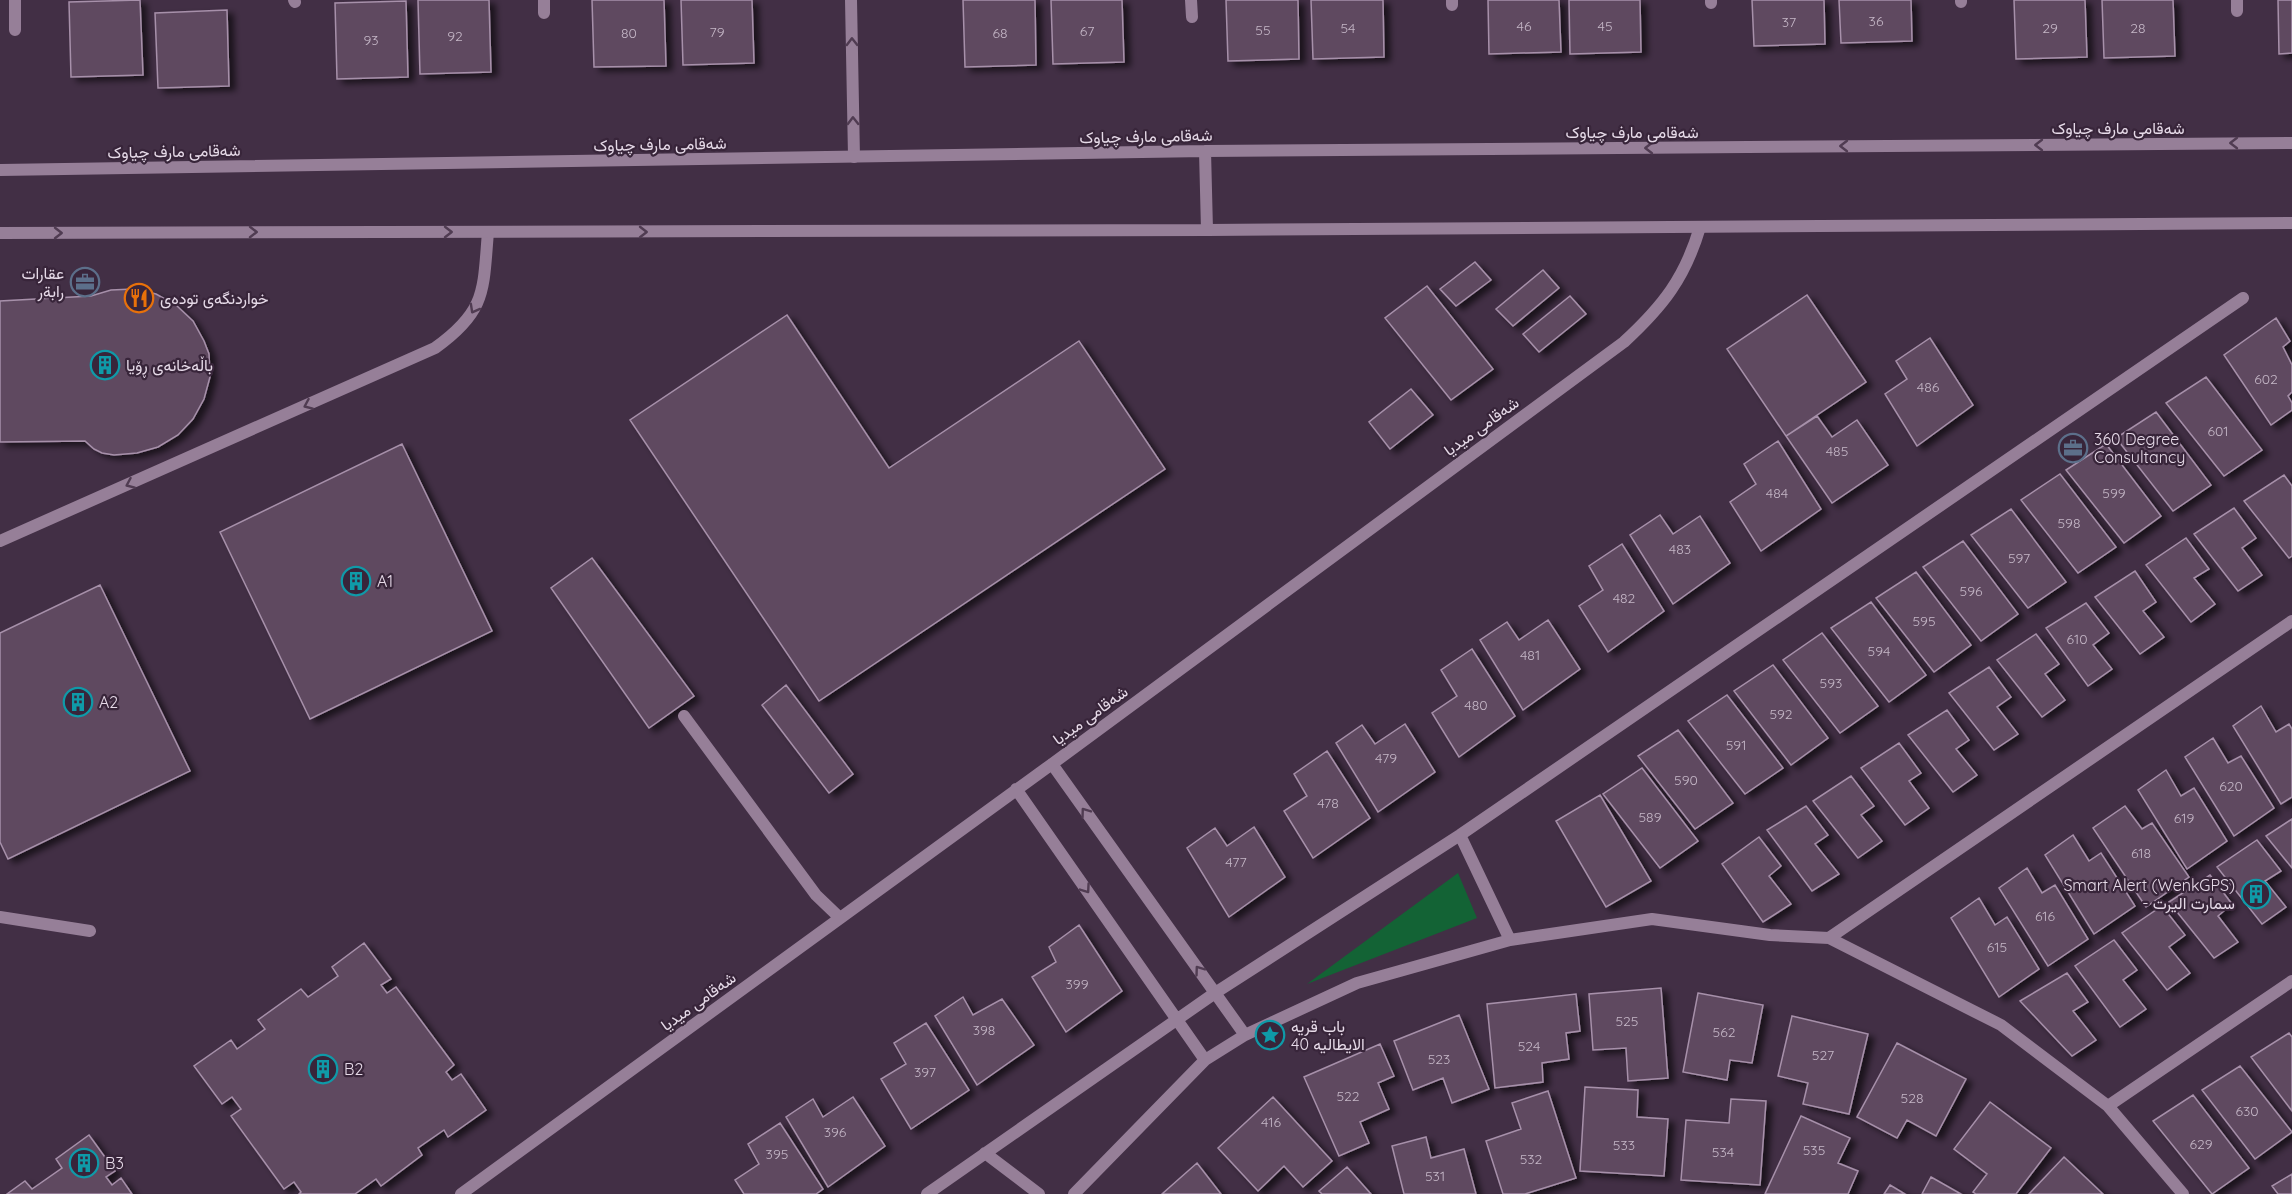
<svg xmlns="http://www.w3.org/2000/svg" width="2292" height="1194" viewBox="0 0 2292 1194" font-family="Quicksand,Vazirmatn,sans-serif">
<style>
.green{fill:#136335}
.building{fill:#5e4a60;stroke:#a790aa;stroke-width:1.5;filter:url(#shadow)}
.lines{fill:none;stroke-linecap:round;stroke-linejoin:round}
.service{stroke:#967f98;stroke-width:12}
.minor{stroke:#967f98;stroke-width:12}
.tertiary{stroke:#967f98;stroke-width:12}
.oneway{stroke:#503c52}
.labels{text-anchor:middle;dominant-baseline:central;stroke-width:4.5;stroke-linejoin:round;paint-order:stroke}
.number-label{font-size:14px;fill:#c4b6c6}
.street-label{font-size:16px;fill:#e6dae8;stroke:#38253a}
.poi-label{font-size:16px;fill:#e6dae8;stroke:#38253a;text-anchor:start}
</style>
<defs>
<filter id="shadow"><feDropShadow dx="6" dy="4" stdDeviation="3" flood-color="#0009"/></filter>
</defs>
<rect width="100%" height="100%" fill="#422f45"/>
<path class="green" d="M1458,873L1477,918L1307,984Z"/>
<path class="building" d="M140,0L143,75L71,77L69,2Z
M418,0H489L491,72L420,74Z
M592,0H664L666,66L594,67Z
M681,0H752L754,63L683,65Z
M963,0H1035L1036,65L965,67Z
M1051,0H1122L1124,62L1053,64Z
M1226,0H1298L1299,59L1228,61Z
M1311,0H1383L1384,57L1313,59Z
M1488,0H1559L1561,52L1489,54Z
M1569,0H1640L1641,52L1570,54Z
M1752,0H1824L1825,44L1754,46Z
M1839,0H1911L1912,41L1841,43Z
M2014,0H2085L2087,57L2016,59Z
M2102,0H2173L2175,56L2104,58Z
M2278,0H2292V53L2279,54Z
M406,1L408,77L337,79L335,3Z
M227,10L229,86L158,88L155,13Z
M1475,262L1491,280L1456,306L1440,289Z
M1543,270L1559,288L1513,326L1496,309Z
M1427,286L1493,369L1451,400L1385,318Z
M134,289L156,294L176,305L193,321L204,341L209,354L210,377L204,399L193,419L178,435L158,447L137,453L114,455L102,453L94,449L85,441L0,442V301L91,296L111,290Z
M1807,295L1866,382L1786,436L1727,349Z
M1570,296L1586,314L1539,352L1523,334Z
M787,315L889,468L1079,341L1165,469L819,701L630,420Z
M2276,318L2290,341L2283,347L2292,365V392L2288,396L2292,403V410L2271,425L2224,355Z
M1930,338L1973,405L1917,446L1885,394L1907,379L1896,361Z
M2206,377L2262,450L2224,476L2166,403Z
M1411,389L1433,415L1390,449L1369,422Z
M2156,412L2211,485L2173,511L2116,438Z
M1817,416L1832,437L1857,420L1888,465L1832,503L1786,436Z
M1778,441L1821,509L1761,551L1730,502L1756,484L1744,464Z
M402,444L492,631L310,719L220,532Z
M2106,444L2161,516L2124,543L2066,470Z
M2060,474L2116,547L2078,573L2021,500Z
M2284,475L2292,486V556L2289,558L2244,501Z
M2234,508L2256,538L2242,548L2262,575L2238,591L2194,534Z
M2011,509L2066,582L2028,608L1971,535Z
M1660,515L1673,534L1700,516L1730,563L1673,604L1630,535Z
M2186,538L2209,569L2194,578L2215,604L2191,622L2146,565Z
M1963,541L2018,614L1981,641L1923,567Z
M1622,544L1664,611L1608,652L1579,606L1603,590L1589,566Z
M592,558L694,696L649,728L551,588Z
M2135,571L2156,602L2143,611L2164,637L2140,654L2095,597Z
M1916,572L1971,645L1934,672L1876,598Z
M100,585L190,771L8,859L0,842V633Z
M1871,602L1926,675L1889,702L1831,628Z
M2086,603L2109,633L2093,645L2112,669L2088,686L2046,628Z
M1548,620L1580,669L1523,710L1480,640L1507,622L1519,640Z
M1822,633L1878,706L1840,733L1783,660Z
M2036,634L2059,664L2045,674L2065,700L2042,717L1997,660Z
M1472,649L1515,716L1459,757L1432,713L1457,696L1441,670Z
M1773,665L1828,738L1791,765L1734,691Z
M1989,667L2011,697L1997,707L2018,734L1994,750L1949,693Z
M786,685L853,774L829,793L762,705Z
M1727,695L1783,768L1745,794L1688,721Z
M2261,706L2276,732L2289,724L2292,729V797L2281,804L2233,726Z
M1947,710L1969,740L1956,749L1977,775L1953,792L1908,735Z
M1405,724L1435,772L1378,812L1336,743L1362,725L1375,744Z
M1678,730L1733,803L1695,829L1638,756Z
M2213,738L2228,763L2241,756L2274,808L2234,836L2185,757Z
M1899,743L1921,773L1909,781L1929,808L1905,825L1861,768Z
M1327,751L1370,818L1313,858L1284,811L1307,796L1294,774Z
M1642,768L1698,841L1660,868L1603,794Z
M2166,770L2181,796L2194,788L2227,841L2187,869L2138,790Z
M1851,776L1874,806L1861,815L1882,841L1858,858L1813,801Z
M1600,795L1651,881L1606,907L1556,821Z
M1806,806L1828,835L1815,844L1839,874L1812,891L1767,830Z
M2125,806L2142,829L2152,823L2189,877L2146,907L2093,828Z
M2292,819V868L2266,836Z
M1254,827L1285,877L1229,917L1187,848L1215,828L1227,846Z
M2073,835L2089,861L2101,853L2135,906L2094,934L2045,855Z
M1759,837L1781,866L1769,876L1791,904L1763,922L1722,864Z
M2257,840L2281,871L2265,881L2286,907L2262,924L2217,867Z
M2027,868L2042,893L2055,885L2088,939L2048,966L1999,888Z
M2210,875L2232,904L2218,916L2238,942L2214,958L2169,902Z
M1979,898L1995,925L2007,917L2039,969L1999,997L1951,918Z
M2162,906L2185,935L2169,947L2190,973L2167,990L2122,933Z
M1079,925L1122,991L1066,1032L1032,977L1056,962L1049,947Z
M2114,940L2137,970L2123,980L2146,1009L2120,1027L2075,966Z
M364,943L391,979L381,985L387,993L396,987L454,1065L446,1072L452,1080L461,1074L486,1110L448,1137L444,1130L418,1148L422,1155L381,1186L376,1179L355,1194H299L301,1192L294,1182L284,1189L231,1116L241,1109L232,1097L222,1104L194,1066L231,1040L237,1049L265,1029L258,1020L301,989L308,997L338,976L332,967Z
M2067,973L2088,1002L2073,1011L2096,1040L2072,1056L2020,1001Z
M1661,988L1668,1078L1628,1081L1626,1048L1593,1050L1589,994Z
M1698,993L1763,1005L1752,1063L1730,1060L1727,1080L1683,1072Z
M1576,994L1580,1031L1566,1033L1569,1059L1542,1063L1543,1082L1495,1088L1487,1004Z
M963,997L973,1015L1002,999L1034,1045L977,1085L935,1016Z
M1459,1015L1489,1089L1452,1103L1443,1078L1413,1090L1394,1041Z
M1792,1016L1868,1034L1849,1114L1803,1104L1808,1083L1778,1076Z
M926,1023L969,1090L911,1129L881,1079L906,1064L894,1043Z
M2289,1033L2292,1037V1111L2251,1057Z
M1897,1043L1966,1079L1936,1136L1907,1120L1897,1138L1857,1117Z
M1380,1044L1394,1076L1378,1083L1389,1109L1360,1122L1369,1143L1339,1156L1304,1077Z
M2240,1066L2292,1132L2255,1159L2202,1090Z
M1585,1087L1638,1090L1637,1117L1668,1119L1664,1176L1580,1171Z
M1548,1091L1576,1178L1525,1194H1503L1486,1141L1521,1129L1512,1103Z
M2193,1095L2249,1168L2212,1194L2153,1121Z
M853,1097L885,1146L828,1187L786,1117L813,1099L823,1117Z
M1273,1097L1332,1161L1303,1187L1284,1166L1258,1191L1218,1148Z
M1731,1099L1766,1101L1760,1185L1681,1180L1686,1120L1729,1123Z
M1990,1102L2051,1148L2016,1194H1976L1973,1192L1987,1174L1954,1149Z
M1801,1116L1850,1138L1838,1163L1858,1171L1848,1194H1765Z
M780,1123L823,1189L816,1194H744L735,1180L759,1164L748,1144Z
M89,1135L115,1171L106,1177L112,1185L121,1178L132,1194H7L25,1181L32,1189L62,1168L56,1159Z
M1426,1137L1431,1158L1464,1149L1476,1194H1404L1392,1146Z
M2064,1157L2103,1194H2029Z
M1197,1163L1221,1194H1162Z
M1347,1167L1371,1194H1322L1319,1191Z
M2292,1174V1194H2278L2272,1186Z
M1931,1177L1961,1194H1922Z
M1890,1185L1905,1194H1884Z"/>
<g class="lines">
<path class="service" d="M0,917L90,931"/>
<path class="minor" d="M15,0V30
M294,0L295,2
M851,0L854,157
M1191,0L1192,17
M1452,0V5
M1711,0V3
M1961,0V2
M2237,0V11
M544,13V0
M0,541L435,348C487,311 483,290 488,232
M684,716L816,895L840,918
M1052,764L1245,1035
M1016,789L1205,1060
M1460,835L1510,940
M1829,938L2292,621
M2108,1106L2292,981
M985,1153L1039,1194
M461,1194L1052,764L1624,342C1663,306 1685,278 1700,227
M927,1194L1215,993L1460,835L2243,298
M1074,1194L1205,1060L1245,1035L1357,983L1510,940L1652,919L1770,935L1829,938L2001,1025L2108,1106L2183,1194"/>
<path class="tertiary" d="M1205,151L1207,230
M0,170L1205,151L2292,143
M0,233L1207,230L2292,223"/>
</g>
<defs><path id="oneway-chevron" d="M-2-3.5L2.5 0L-2 3.5" fill="none" stroke-width="1.6" stroke-linecap="round" stroke-linejoin="round" transform="scale(1.5)"/></defs>
<g class="oneway">
<use href="#oneway-chevron" transform="translate(852 42) rotate(-91)"/>
<use href="#oneway-chevron" transform="translate(853 121) rotate(-91)"/>
<use href="#oneway-chevron" transform="translate(2234 143) rotate(180)"/>
<use href="#oneway-chevron" transform="translate(2039 145) rotate(180)"/>
<use href="#oneway-chevron" transform="translate(1844 146) rotate(180)"/>
<use href="#oneway-chevron" transform="translate(1649 148) rotate(180)"/>
<use href="#oneway-chevron" transform="translate(253 232)"/>
<use href="#oneway-chevron" transform="translate(448 232)"/>
<use href="#oneway-chevron" transform="translate(643 232)"/>
<use href="#oneway-chevron" transform="translate(58 233)"/>
<use href="#oneway-chevron" transform="translate(474 309) rotate(119)"/>
<use href="#oneway-chevron" transform="translate(308 405) rotate(156)"/>
<use href="#oneway-chevron" transform="translate(130 484) rotate(156)"/>
<use href="#oneway-chevron" transform="translate(1085 812) rotate(-126)"/>
<use href="#oneway-chevron" transform="translate(1086 889) rotate(55)"/>
<use href="#oneway-chevron" transform="translate(1199 970) rotate(-126)"/>
</g>
<defs>
<g id="office-ring" transform="scale(1.5)"><circle r="9.5" fill="#38253a" stroke="#5c6f8a" stroke-width="1.5"/><path d="M-6-3h4V-5.5h4V-3h4V5H-6ZM-1-4.5V-3h2v-1.5ZM-6 0V1H6V0Z" fill="#5c6f8a"/></g>
<g id="restaurant-ring" transform="scale(1.5)"><circle r="9.5" fill="#38253a" stroke="#e8710a" stroke-width="1.5"/><path d="M-5-6h1v4h1v-4h1v4h1v-4h1v5L-1.5 .5V6h-2V.5L-5-1ZM5-6V6H3V1.5H1.5Q1.5-4 5-6Z" fill="#e8710a"/></g>
<g id="building-ring" transform="scale(1.5)"><circle r="9.5" fill="#38253a" stroke="#0f9aa8" stroke-width="1.5"/><path d="M-4-6H4V6H1V3H-1V6H-4ZM-2.5-4.3h1.7v1.8h-1.7ZM.8-4.3h1.7v1.8H.8ZM-2.5-1h1.7V.8h-1.7ZM.8-1h1.7V.8H.8Z" fill="#0f9aa8"/></g>
<g id="sight-ring" transform="scale(1.5)"><circle r="9.5" fill="#38253a" stroke="#0f9aa8" stroke-width="1.5"/><path d="M0-6L1.8-2.2L6-1.7L2.9 1.2L3.7 5.4L0 3.3L-3.7 5.4L-2.9 1.2L-6-1.7L-1.8-2.2Z" fill="#0f9aa8"/></g>
</defs>
<g fill-rule="evenodd">
<use href="#office-ring" x="85" y="282"/>
<use href="#restaurant-ring" x="139" y="298"/>
<use href="#building-ring" x="105" y="365"/>
<use href="#office-ring" x="2073" y="448"/>
<use href="#building-ring" x="356" y="581"/>
<use href="#building-ring" x="78" y="702"/>
<use href="#building-ring" x="2256" y="894"/>
<use href="#sight-ring" x="1270" y="1035"/>
<use href="#building-ring" x="323" y="1069"/>
<use href="#building-ring" x="84" y="1163"/>
</g>
<g class="labels">
<g class="number-label">
<text x="1876" y="21">36</text>
<text x="1789" y="22">37</text>
<text x="1524" y="26">46</text>
<text x="1605" y="26">45</text>
<text x="1348" y="28">54</text>
<text x="2050" y="28">29</text>
<text x="2138" y="28">28</text>
<text x="1263" y="30">55</text>
<text x="1087" y="31">67</text>
<text x="717" y="32">79</text>
<text x="629" y="33">80</text>
<text x="1000" y="33">68</text>
<text x="455" y="36">92</text>
<text x="371" y="40">93</text>
<text x="2266" y="379">602</text>
<text x="1928" y="387">486</text>
<text x="2218" y="431">601</text>
<text x="1837" y="451">485</text>
<text x="1777" y="493">484</text>
<text x="2114" y="493">599</text>
<text x="2069" y="523">598</text>
<text x="1680" y="549">483</text>
<text x="2019" y="558">597</text>
<text x="1971" y="591">596</text>
<text x="1624" y="598">482</text>
<text x="1924" y="621">595</text>
<text x="2077" y="639">610</text>
<text x="1879" y="651">594</text>
<text x="1530" y="655">481</text>
<text x="1831" y="683">593</text>
<text x="1476" y="705">480</text>
<text x="1781" y="714">592</text>
<text x="1736" y="745">591</text>
<text x="1386" y="758">479</text>
<text x="1686" y="780">590</text>
<text x="2231" y="786">620</text>
<text x="1328" y="803">478</text>
<text x="1650" y="817">589</text>
<text x="2184" y="818">619</text>
<text x="2141" y="853">618</text>
<text x="1236" y="862">477</text>
<text x="2045" y="916">616</text>
<text x="1997" y="947">615</text>
<text x="1077" y="984">399</text>
<text x="1627" y="1021">525</text>
<text x="984" y="1030">398</text>
<text x="1724" y="1032">562</text>
<text x="1529" y="1046">524</text>
<text x="1823" y="1055">527</text>
<text x="1439" y="1059">523</text>
<text x="925" y="1072">397</text>
<text x="1348" y="1096">522</text>
<text x="1912" y="1098">528</text>
<text x="2247" y="1111">630</text>
<text x="1271" y="1122">416</text>
<text x="835" y="1132">396</text>
<text x="2201" y="1144">629</text>
<text x="1624" y="1145">533</text>
<text x="1814" y="1150">535</text>
<text x="1723" y="1152">534</text>
<text x="777" y="1154">395</text>
<text x="1531" y="1159">532</text>
<text x="1435" y="1176">531</text>
</g>
<g class="street-label">
<text x="2118" y="128">شەقامی مارف چیاوک</text>
<text x="1632" y="132">شەقامی مارف چیاوک</text>
<text transform="translate(1146 136) rotate(-1)">شەقامی مارف چیاوک</text>
<text transform="translate(660 144) rotate(-1)">شەقامی مارف چیاوک</text>
<text transform="translate(174 151) rotate(-1)">شەقامی مارف چیاوک</text>
<text transform="translate(1481 426) rotate(-36)">شەقامی میدیا</text>
<text transform="translate(1090 715) rotate(-36)">شەقامی میدیا</text>
<text transform="translate(698 1001) rotate(-36)">شەقامی میدیا</text>
</g>
<g class="poi-label">
<text x="64" y="273" text-anchor="end">عقارات<tspan x="64" dy="18">رابةر</tspan></text>
<text x="160" y="298">خواردنگەی تودەی</text>
<text x="126" y="365">باڵەخانەی ڕۆیا</text>
<text x="2094" y="439">360 Degree<tspan x="2094" dy="18">Consultancy</tspan></text>
<text x="377" y="581">A1</text>
<text x="99" y="702">A2</text>
<text x="2235" y="885" text-anchor="end">Smart Alert (WenkGPS)<tspan x="2235" dy="18">- سمارت اليرت</tspan></text>
<text x="1291" y="1026">باب قريه<tspan x="1291" dy="18">الايطاليه 40</tspan></text>
<text x="344" y="1069">B2</text>
<text x="105" y="1163">B3</text>
</g>
</g>
</svg>
